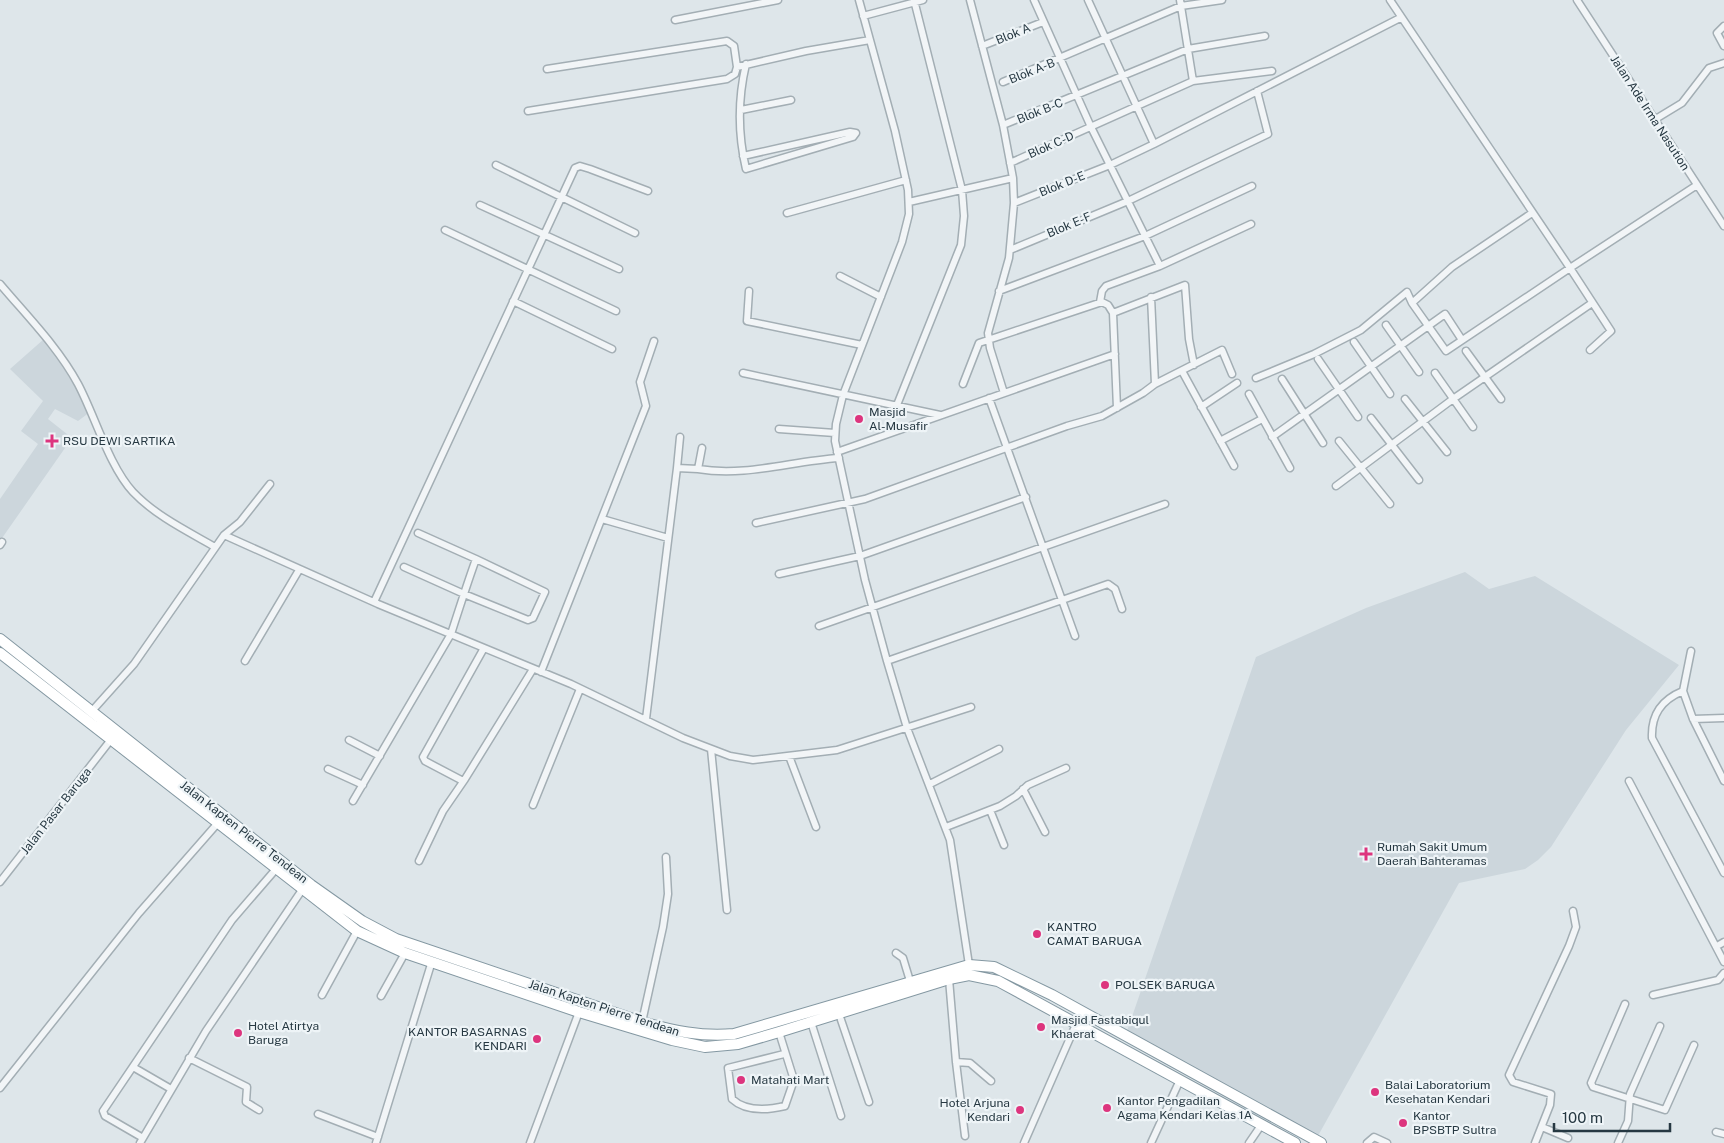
<svg xmlns="http://www.w3.org/2000/svg" width="1724" height="1143" viewBox="0 0 1724 1143" font-family="'Public Sans',sans-serif">
<style>
.built{fill:#ccd6dc}
.lines{fill:none;stroke-linecap:round;stroke-linejoin:round}
.minor-casing{stroke:#a3aeb4;stroke-width:9}
.trunk-casing{stroke:#8498a2;stroke-width:12}
.minor{stroke:#f2f5f7;stroke-width:6}
.trunk{stroke:#fff;stroke-width:10}
.poi-dot{fill:#dd357e;stroke:#eef4f7;stroke-width:2}
.labels{text-anchor:middle;dominant-baseline:central;stroke-width:4.5;stroke-linejoin:round;paint-order:stroke}
.street-label{font-size:12px;fill:#263842;stroke:#eef4f7}
.poi-label{font-size:12px;fill:#263842;stroke:#eef4f7;text-anchor:start}
</style>
<rect width="100%" height="100%" fill="#dee6ea"/>
<path class="built" d="M44,339L58,355L90,412L78,421L55,409L48,419L72,438L0,541V499L38,444L21,431L43,401L10,369Z
M1465,572L1489,589L1535,576L1679,665L1626,730L1551,847L1538,860L1525,869L1459,883L1314,1143H1310L1125,1037L1256,657L1366,608Z"/>
<g class="lines">
<g class="minor-casing">
<path id="minor" d="M859,0L895,131L908,190L909,214L902,242L843,395L836,424L835,441L865,580L887,661L907,728L950,840L969,965
M970,0L1003,125L1013,178
M1034,0L1091,127L1160,266
M1088,0L1154,144
M1180,0L1193,81
M1390,0L1570,268L1697,185
M1577,0L1724,226
M863,16L923,0
M675,20L778,0
M1724,26L1717,33L1724,46
M982,46L1043,22
M547,69L727,41L734,46L737,67L806,51L870,40
M1003,82L1181,6L1222,0
M741,110L791,100
M528,111L727,79L735,74L737,67
M1654,120L1682,103L1709,68L1724,63
M1003,125L1188,49L1265,36
M743,156L850,132L856,133L853,137L746,169C738,135 738,98 746,64
M1010,163L1193,81L1272,71
M496,165L635,233
M909,202L1013,178L1014,203L1009,258L988,333L990,348L1004,393
M1014,203L1110,165L1154,144L1400,18
M480,205L619,269
M787,213L906,180
M445,230L616,311
M1010,250L1128,201L1268,134L1257,91
M840,276L881,297
M0,284C27,316 58,347 78,384C95,416 109,466 133,492C156,516 187,531 215,547
M749,291L747,321L862,345
M999,291L1145,236L1252,186
M1151,297L1155,384
M513,301L612,349
M1100,302L1102,291L1106,286L1160,266L1251,224
M1412,303L1446,351L1570,268L1611,331L1590,350
M1113,313L1185,285L1189,339L1194,365
M1386,325L1419,372
M1354,342L1390,394
M1466,351L1501,399
M1318,359L1358,417
M1182,371L1234,466
M743,373L940,415
M1435,373L1473,427
M1256,378L1314,354L1361,330L1407,292L1412,303L1452,267L1532,213
M1282,379L1323,443
M963,384L979,343L1102,302L1108,305L1113,313L1117,408
M1249,394L1290,468
M989,398L1075,636
M1405,399L1447,452
M897,405L961,245L964,216L962,190L914,0
M1201,407L1237,383
M1371,418L1419,480
M779,429L835,433
M1272,437L1445,314L1462,340
M1220,441L1262,419
M1339,441L1390,504
M702,448L698,469C746,477 791,461 839,458
M837,452L1115,354
M677,468L680,437
M1336,486L1453,399L1592,303
M602,519L668,538
M756,523L865,499L1067,426L1102,416L1143,393L1155,384L1222,350L1232,374
M418,533L476,559
M224,535L378,604L571,684L683,738L730,756L753,760L837,750L971,707
M0,545L2,542
M779,574L860,556L1026,497
M374,602L575,168L580,166L590,169L648,191
M819,626L1165,504
M1691,651L1683,691L1693,719L1724,781
M245,661L299,570
M887,661L1108,584L1115,589L1122,609
M541,672L646,406L640,382L654,341
M1683,691C1661,700 1651,715 1652,738L1724,873
M92,711L134,664L224,535L240,522L270,484
M646,719L677,468L698,469
M1693,719L1724,718
M349,740L380,756
M711,749L727,910
M789,756L816,827
M328,769L363,785
M463,781L425,761L423,757L484,648
M1629,781L1724,962
M930,784L999,749
M1023,789L1045,832
M353,801L451,634C459,609 467,584 476,559L545,592L533,618L528,620L464,594L404,567
M533,805L580,689
M990,810L1004,845
M946,827L1000,806L1016,796L1028,785L1066,768
M419,861L443,811L465,779L533,669
M0,882L113,737
M1717,946L1724,942
M896,953L903,958L910,981
M949,979L956,1062L965,1136
M322,995L357,931
M1653,995L1718,980L1724,973
M381,996L405,953
M1625,1004L1591,1083L1593,1087L1665,1110L1694,1045
M839,1014L869,1102
M642,1022L663,927L668,894L666,857
M811,1022L841,1116
M779,1032L794,1080L785,1106C768,1110 746,1112 732,1099L728,1068L784,1054
M189,1058L247,1087L246,1102L259,1110
M956,1062L970,1063L991,1081
M133,1067L171,1089
M0,1088L139,913L217,824
M318,1114L378,1137
M1542,1127L1568,1138
M1716,1132L1724,1134
M143,1138L105,1116L103,1111L232,920L276,869
M140,1143L206,1031L302,890
M376,1143L432,961
M530,1143L579,1012
M1024,1143L1077,1022
M1151,1143L1180,1080
M1249,1143L1262,1124
M1367,1143L1374,1137L1387,1143
M1535,1143L1550,1105L1551,1094L1513,1082L1509,1075L1569,946L1576,927L1573,911
M1618,1143L1628,1121L1630,1094L1660,1026"/>
</g>
<g class="trunk-casing">
<path id="trunk" d="M0,639L311,885L362,921L396,939L642,1022C674,1031 701,1037 734,1034L969,965L994,967L1052,995L1321,1143
M0,653L357,931L405,953L579,1012L672,1040L705,1047L738,1044L779,1032L949,979L969,975L998,981L1295,1143"/>
</g>
<use href="#minor" class="minor"/>
<use href="#trunk" class="trunk"/>
</g>
<g class="poi-dot">
<circle cx="859" cy="419" r="5"/>
<path d="M49.5 433.5h5v5h5v5h-5v5h-5v-5h-5v-5h5z"/>
<path d="M1363.5 846.5h5v5h5v5h-5v5h-5v-5h-5v-5h5z"/>
<circle cx="1037" cy="934" r="5"/>
<circle cx="1105" cy="985" r="5"/>
<circle cx="1041" cy="1027" r="5"/>
<circle cx="238" cy="1033" r="5"/>
<circle cx="537" cy="1039" r="5"/>
<circle cx="741" cy="1080" r="5"/>
<circle cx="1375" cy="1092" r="5"/>
<circle cx="1107" cy="1108" r="5"/>
<circle cx="1020" cy="1110" r="5"/>
<circle cx="1403" cy="1123" r="5"/>
</g>
<g class="labels">
<g class="street-label">
<text transform="translate(1013 34) rotate(-22)">Blok A</text>
<text transform="translate(1032 71) rotate(-22)">Blok A-B</text>
<text transform="translate(1040 111) rotate(-22)">Blok B-C</text>
<text transform="translate(1650 113) rotate(57)">Jalan Ade Irma Nasution</text>
<text transform="translate(1051 145) rotate(-24)">Blok C-D</text>
<text transform="translate(1062 184) rotate(-22)">Blok D-E</text>
<text transform="translate(1069 225) rotate(-23)">Blok E-F</text>
<text transform="translate(56 811) rotate(-52)">Jalan Pasar Baruga</text>
<text transform="translate(244 832) rotate(38)">Jalan Kapten Pierre Tendean</text>
<text transform="translate(604 1008) rotate(18)">Jalan Kapten Pierre Tendean</text>
</g>
<g class="poi-label">
<text x="869" y="412">Masjid<tspan x="869" dy="14">Al-Musafir</tspan></text>
<text x="63" y="441">RSU DEWI SARTIKA</text>
<text x="1377" y="847">Rumah Sakit Umum<tspan x="1377" dy="14">Daerah Bahteramas</tspan></text>
<text x="1047" y="927">KANTRO<tspan x="1047" dy="14">CAMAT BARUGA</tspan></text>
<text x="1115" y="985">POLSEK BARUGA</text>
<text x="1051" y="1020">Masjid Fastabiqul<tspan x="1051" dy="14">Khaerat</tspan></text>
<text x="248" y="1026">Hotel Atirtya<tspan x="248" dy="14">Baruga</tspan></text>
<text x="527" y="1032" text-anchor="end">KANTOR BASARNAS<tspan x="527" dy="14">KENDARI</tspan></text>
<text x="751" y="1080">Matahati Mart</text>
<text x="1385" y="1085">Balai Laboratorium<tspan x="1385" dy="14">Kesehatan Kendari</tspan></text>
<text x="1117" y="1101">Kantor Pengadilan<tspan x="1117" dy="14">Agama Kendari Kelas 1A</tspan></text>
<text x="1010" y="1103" text-anchor="end">Hotel Arjuna<tspan x="1010" dy="14">Kendari</tspan></text>
<text x="1413" y="1116">Kantor<tspan x="1413" dy="14">BPSBTP Sultra</tspan></text>
</g>
</g>
<path d="M1554 1123v8h116v-8" fill="none" stroke="#263842" stroke-width="2.5"/>
<text x="1562" y="1123" font-size="15" fill="#263842" stroke="#eef4f7" stroke-width="4" paint-order="stroke">100 m</text>
</svg>
